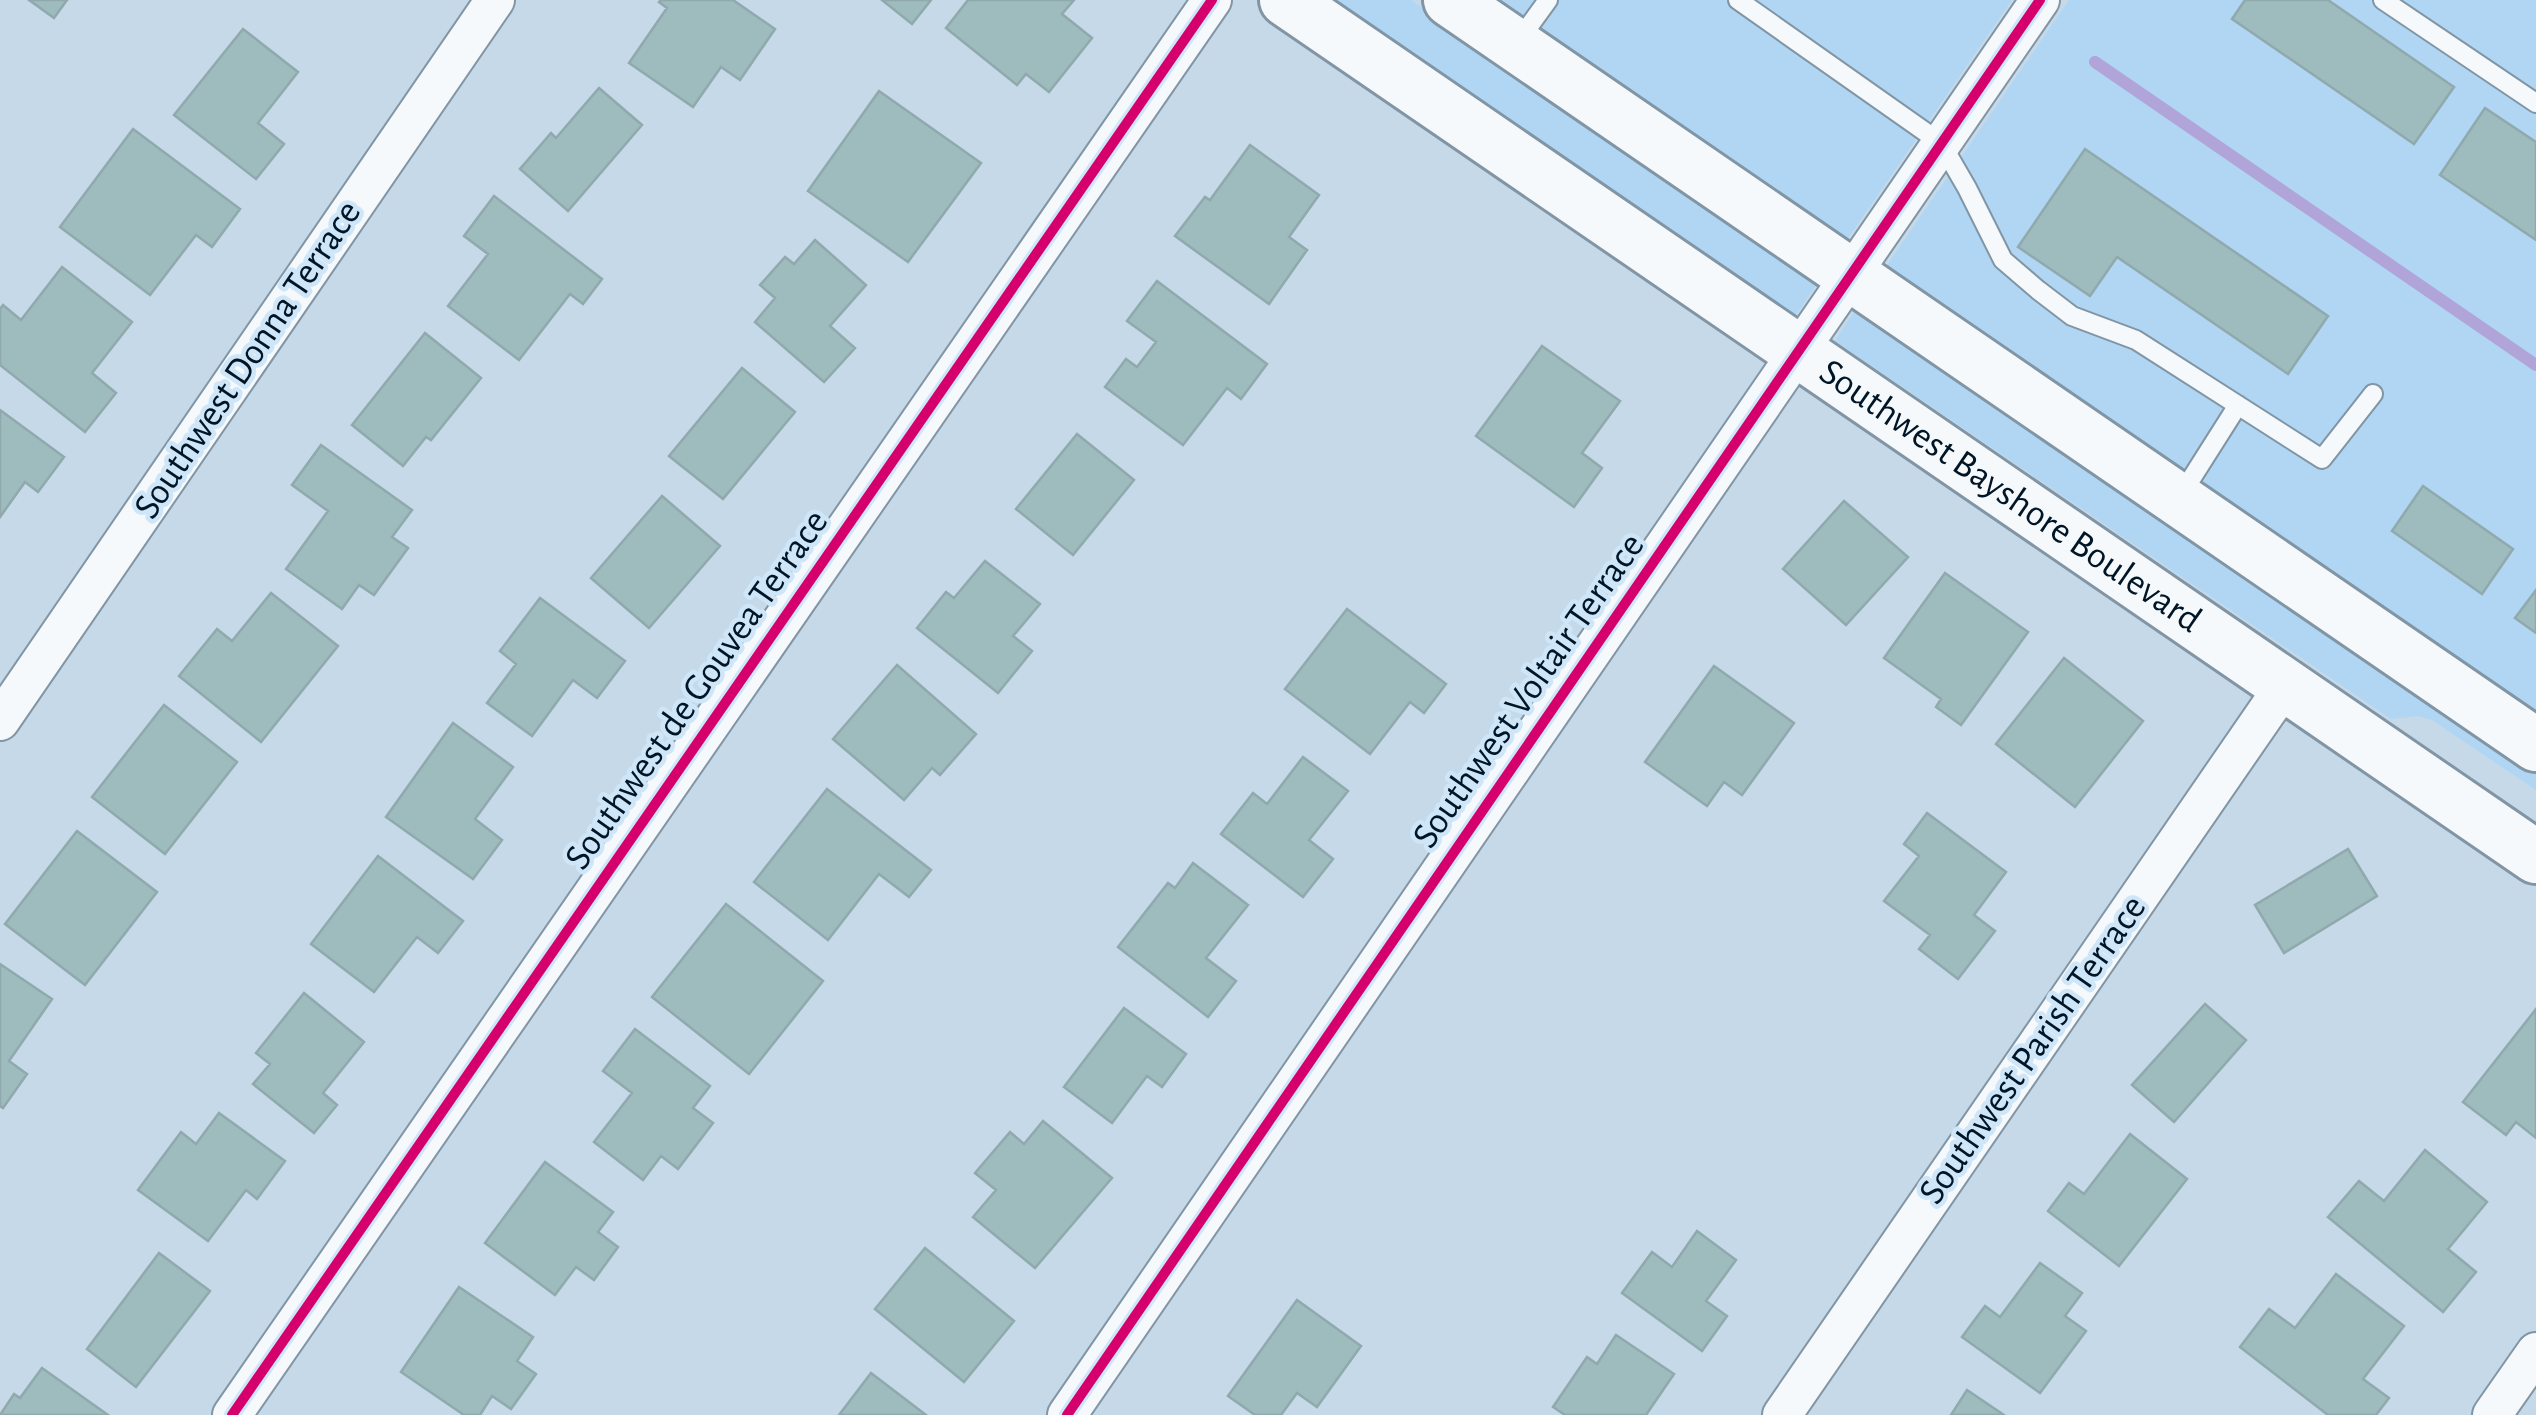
<svg xmlns="http://www.w3.org/2000/svg" width="2536" height="1415" viewBox="0 0 2536 1415" font-family="'Alegreya Sans',sans-serif">
<style>
.built{fill:#b0d6f3}
.lines{fill:none;stroke-linecap:round;stroke-linejoin:round}
.stream{stroke:#b0a4d9;stroke-width:12}
.building{fill:#9ebbbe;stroke:#8fa9ad;stroke-width:2.5}
.service-casing{stroke:#8195a4;stroke-width:22}
.minor-casing{stroke:#8195a4;stroke-width:42}
.secondary-casing{stroke:#8195a4;stroke-width:58}
.service{stroke:#f6f9fc;stroke-width:18}
.minor{stroke:#f6f9fc;stroke-width:38}
.secondary{stroke:#f6f9fc;stroke-width:52}
.cycleway-casing{stroke:#cee6f8;stroke-width:16}
.cycleway{stroke:#d6006c;stroke-width:10}
.labels{text-anchor:middle;dominant-baseline:central;stroke-width:9;stroke-linejoin:round;paint-order:stroke}
.street-label{font-size:38px;fill:#001525;stroke:#cee6f8}
</style>
<rect width="100%" height="100%" fill="#c5d9e8"/>
<path class="built" d="M1332,0H1411L1819,281L1796,315Z
M1489,0H2012L1844,244Z
M2069,0H2536V718L1883,271Z
M1857,307L2536,772V790L2432,720L2418,716L2391,719L1835,341Z"/>
<g class="lines">
<path class="stream" d="M2095,62L2536,365"/>
</g>
<path class="building" d="M29,0H67L54,18Z
M661,0H733L775,29L740,80L721,67L693,107L629,63L667,8L659,2Z
M882,0H931L912,24Z
M968,0H1074L1062,14L1092,38L1049,92L1026,74L1017,85L946,28Z
M2245,0H2328L2454,87L2414,144L2232,19Z
M243,29L298,72L258,123L284,144L256,179L174,115Z
M599,88L642,125L568,211L520,169L551,133L556,138Z
M879,91L981,163L908,262L808,191Z
M2485,108L2536,142V240L2440,175Z
M133,129L240,209L212,247L196,235L150,295L60,227Z
M1250,145L1319,195L1289,237L1307,250L1269,304L1175,236L1205,197L1210,200Z
M2085,149L2328,316L2288,374L2117,257L2090,296L2018,247Z
M494,196L602,279L583,304L570,294L519,360L448,306L488,254L464,236Z
M815,240L866,285L830,326L855,348L824,382L755,322L775,298L760,285L785,257L794,264Z
M62,267L132,322L92,373L116,393L85,432L0,365V309L3,305L21,320Z
M1157,281L1267,364L1241,399L1227,388L1183,445L1105,387L1126,359L1137,367L1156,342L1127,321Z
M425,333L481,378L431,440L426,437L403,466L352,425Z
M1542,346L1620,401L1582,453L1602,468L1574,507L1476,436Z
M742,368L795,412L723,499L669,456Z
M0,410L64,457L38,492L25,482L0,517Z
M1077,434L1134,480L1073,555L1016,509Z
M321,445L412,510L392,537L408,548L374,595L359,585L342,609L286,569L328,511L292,485Z
M2423,486L2513,549L2482,594L2392,531Z
M662,496L720,546L649,628L591,578Z
M1844,501L1908,557L1846,625L1783,569Z
M985,561L1040,604L1013,636L1032,651L998,693L917,628L946,592L954,598Z
M1945,573L2028,632L1961,725L1936,707L1941,699L1884,658Z
M2536,590V633L2515,618Z
M271,593L338,646L261,742L179,676L217,629L232,641Z
M540,598L625,661L597,698L573,680L532,736L487,703L516,664L500,651Z
M1347,609L1446,684L1424,713L1410,702L1370,754L1285,689Z
M2064,658L2143,721L2075,807L1996,744Z
M897,665L976,734L940,775L932,768L904,800L833,739Z
M1714,666L1794,723L1742,795L1724,782L1707,806L1645,762Z
M164,705L237,762L165,854L92,797Z
M453,723L513,767L475,819L502,840L473,879L386,817Z
M1303,757L1348,791L1309,840L1333,859L1303,897L1221,834L1253,793L1267,804Z
M827,789L931,870L909,897L879,874L828,940L754,882Z
M1927,813L2006,872L1974,915L1995,931L1958,979L1919,949L1930,935L1884,901L1919,856L1904,844Z
M77,831L157,892L85,985L5,924Z
M2348,849L2377,896L2284,953L2255,905Z
M378,856L463,921L438,953L417,937L374,992L311,944Z
M1193,863L1248,905L1206,958L1236,981L1208,1017L1118,947L1168,883L1175,888Z
M726,904L823,981L749,1074L652,997Z
M0,964L52,999L9,1061L27,1074L3,1108L0,1106Z
M304,993L364,1042L323,1093L337,1105L314,1133L253,1084L270,1064L256,1053Z
M2205,1004L2246,1040L2174,1122L2132,1085Z
M1124,1008L1186,1054L1162,1087L1147,1076L1112,1123L1064,1087Z
M2536,1009V1138L2516,1122L2506,1135L2463,1102Z
M635,1029L710,1086L693,1108L713,1123L678,1169L661,1156L643,1180L594,1142L632,1093L603,1071Z
M219,1113L285,1161L257,1199L246,1190L208,1241L138,1190L181,1132L196,1144Z
M1043,1121L1112,1178L1035,1268L973,1217L996,1190L975,1173L1010,1132L1024,1144Z
M2130,1134L2187,1179L2119,1266L2048,1211L2069,1183L2084,1194Z
M2425,1150L2487,1202L2448,1249L2476,1272L2443,1312L2328,1217L2359,1181L2384,1201Z
M545,1162L613,1212L598,1232L618,1247L594,1280L576,1267L555,1295L485,1243Z
M1697,1231L1736,1260L1706,1301L1727,1316L1702,1351L1622,1293L1652,1252L1672,1267Z
M925,1248L1014,1321L964,1382L875,1309Z
M159,1253L210,1291L136,1387L87,1349Z
M2040,1263L2082,1293L2065,1316L2086,1331L2040,1393L1962,1337L1985,1306L2000,1317Z
M2336,1274L2404,1326L2363,1379L2389,1398L2376,1415H2328L2240,1347L2269,1309L2295,1328Z
M459,1287L533,1337L517,1361L536,1374L511,1409L492,1396L480,1415H464L401,1372Z
M1297,1300L1361,1346L1317,1407L1297,1393L1281,1415H1255L1228,1396Z
M1616,1335L1674,1374L1646,1415H1565L1553,1407L1587,1357L1597,1364Z
M42,1368L108,1415H0L14,1394L20,1398Z
M871,1373L926,1415H839Z
M1967,1390L2004,1415H1951Z"/>
<g class="lines">
<g class="service-casing">
<path id="service" d="M1738,0L1941,143L1967,188L2003,260L2038,290L2072,316L2136,340L2322,459L2373,394
M2383,0L2536,103
M1519,40L1548,0
M2179,498L2238,405"/>
</g>
<g class="minor-casing">
<path id="minor" d="M0,721L495,0
M232,1415L1212,0
M1067,1415L2040,0
M1782,1415L2285,685
M2492,1415L2536,1352"/>
</g>
<g class="secondary-casing">
<g id="secondary">
<path id="s1" d="M1286,0L2536,857"/>
<path d="M1450,0L2536,745"/>
</g>
</g>
<use href="#service" class="service"/>
<use href="#minor" class="minor"/>
<use href="#secondary" class="secondary"/>
<g class="cycleway-casing">
<path id="cycleway" d="M232,1415L1212,0
M1067,1415L2040,0"/>
</g>
<use href="#cycleway" class="cycleway"/>
</g>
<g class="labels">
<g class="street-label">
<text transform="translate(248 360) rotate(-56)">Southwest Donna Terrace</text>
<text stroke="none"><textPath href="#s1" startOffset="878">Southwest Bayshore Boulevard</textPath></text>
<text transform="translate(697 690) rotate(-55)">Southwest de Gouvea Terrace</text>
<text transform="translate(1529 691) rotate(-55)">Southwest Voltair Terrace</text>
<text transform="translate(2033 1050) rotate(-55)">Southwest Parish Terrace</text>
</g>
</g>
</svg>
